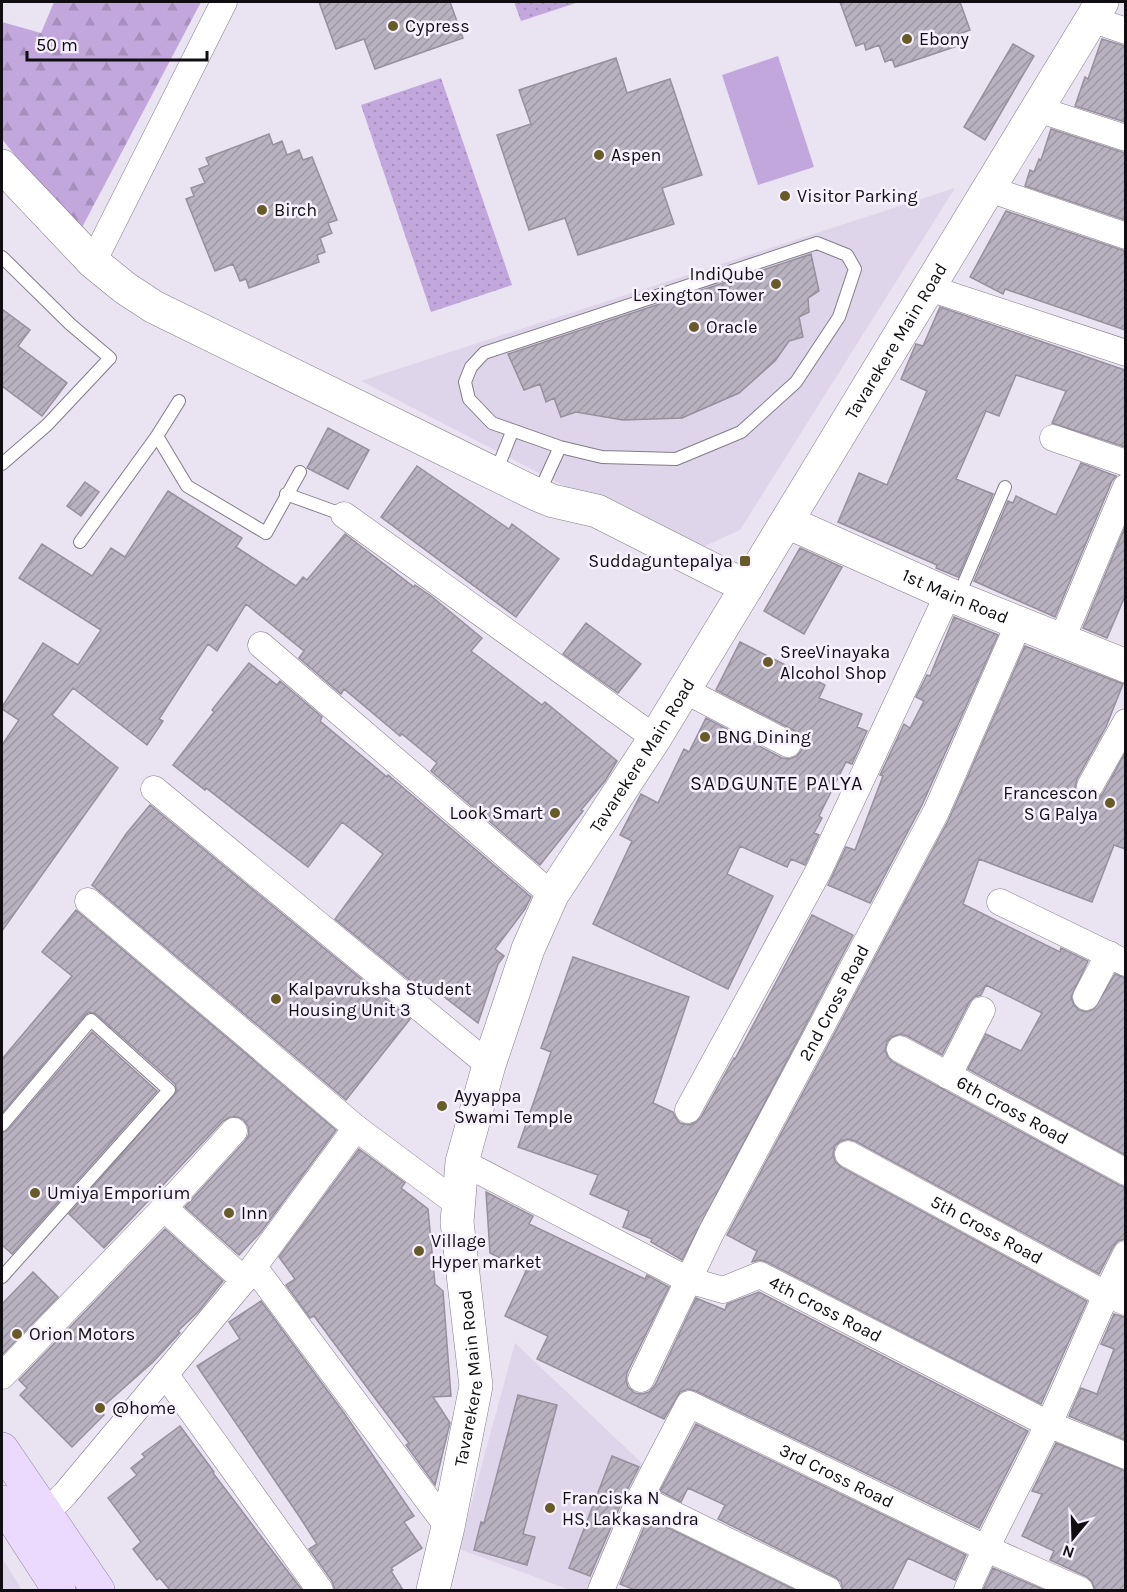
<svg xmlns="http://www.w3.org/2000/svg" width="1127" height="1592" viewBox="0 0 1127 1592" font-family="Karla,sans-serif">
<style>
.built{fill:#dfd5ea}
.green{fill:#c2a7dd}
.forest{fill:url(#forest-firs)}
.park{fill:url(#park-dots)}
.building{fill:url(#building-hatch);stroke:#96909d;stroke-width:1.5}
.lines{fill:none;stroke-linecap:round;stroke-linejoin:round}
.lane-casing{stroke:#827c88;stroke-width:14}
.street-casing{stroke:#827c88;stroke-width:27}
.secondary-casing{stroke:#827c88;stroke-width:34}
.primary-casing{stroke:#9682aa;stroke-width:34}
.lane{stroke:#fff;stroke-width:12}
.street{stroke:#fff;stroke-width:26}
.secondary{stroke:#fff;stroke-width:33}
.primary{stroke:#ebdafd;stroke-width:33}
.poi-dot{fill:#675c28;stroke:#f7f0fe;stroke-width:2}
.labels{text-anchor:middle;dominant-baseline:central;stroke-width:5;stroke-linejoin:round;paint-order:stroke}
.poi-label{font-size:18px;fill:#100e13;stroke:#f7f0fe;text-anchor:start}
.street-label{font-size:18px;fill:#100e13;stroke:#f7f0fe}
.neighbourhood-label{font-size:20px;letter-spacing:1.5px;fill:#100e13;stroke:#f7f0fe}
</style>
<defs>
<pattern id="forest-firs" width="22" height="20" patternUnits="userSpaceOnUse" patternTransform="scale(1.5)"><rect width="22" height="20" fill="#c2a7dd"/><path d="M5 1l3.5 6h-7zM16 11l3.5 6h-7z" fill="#a68fbd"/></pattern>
<pattern id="park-dots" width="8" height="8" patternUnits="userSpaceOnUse" patternTransform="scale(1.5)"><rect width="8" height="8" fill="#c2a7dd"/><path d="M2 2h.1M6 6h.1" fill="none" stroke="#a68fbd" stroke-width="1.8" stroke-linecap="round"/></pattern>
<pattern id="building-hatch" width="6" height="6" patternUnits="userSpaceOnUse" patternTransform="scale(1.5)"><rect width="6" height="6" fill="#b8b1bf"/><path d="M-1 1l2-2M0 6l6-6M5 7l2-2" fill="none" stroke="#9d97a3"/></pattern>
</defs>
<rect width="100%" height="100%" fill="#eae3f1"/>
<path class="built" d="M955,188L740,530L692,552L361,381Z
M515,1343L646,1467L596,1590H570L459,1549Z
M2,1558L22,1590H2Z"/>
<path class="green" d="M778,56L814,167L758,185L722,75Z"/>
<path class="forest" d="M54,2H201L78,235L2,139V22L41,33Z"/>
<path class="park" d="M514,2H579L521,21Z
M441,78L512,285L431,312L361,105Z"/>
<path class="building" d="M319,2H450L463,38L375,69L364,39L336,49Z
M840,2H960L970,30L959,34L963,44L895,67L892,59L885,62L879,45L866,50L864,43L856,46Z
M1102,39L1125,46V122L1075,106L1085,77L1088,79Z
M1013,44L1034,56L985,140L964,127Z
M616,58L627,93L670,79L702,175L662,188L674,224L578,255L565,218L529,230L497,135L531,124L519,90Z
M1051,129L1125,153V220L1025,186L1030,170L1034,172L1039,159L1041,160Z
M269,134L273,145L282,141L287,155L299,150L303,160L312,157L337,220L328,223L332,233L320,238L325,252L317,255L319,262L249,288L246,279L240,281L233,264L215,271L186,199L194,196L191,188L205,183L199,169L209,165L206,158Z
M1006,211L1125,251V330L1005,289L1003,294L970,277Z
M811,254L819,291L808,298L809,312L799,317L803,337L789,341L775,361L739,393L682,418L623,420L576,412L561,417L554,398L546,402L540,384L524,390L508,354Z
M940,307L1125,370V447L1052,423L1066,391L1016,375L999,416L986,411L956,479L993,494L958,577L936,568L937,565L838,522L859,473L887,485L927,391L901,379L916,344L923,346Z
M2,309L30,330L18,346L67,383L42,416L2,386Z
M328,428L369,450L348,489L307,468Z
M1081,463L1116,476L1112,481L1055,617L974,581L1008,501L1013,503L1016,496L1056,515Z
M417,466L509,529L512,524L559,559L516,617L381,517Z
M85,482L99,492L81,516L67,506Z
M168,491L242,538L236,547L296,586L303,577L307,580L345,534L414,587L415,585L431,596L482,638L471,651L542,705L545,702L617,761L605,781L581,810L583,811L540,865L431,771L437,763L402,734L400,736L344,689L341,694L299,658L304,651L246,604L217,651L208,644L159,719L163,721L147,745L73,688L52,715L118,768L2,931V745L19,720L2,709V707L43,643L78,665L101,630L19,578L42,544L92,576L111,548L125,557Z
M1125,527V596L1107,638L1083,628Z
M800,548L842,567L804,634L764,611Z
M954,617L998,635L922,805L870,903L828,885L846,847L855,850L883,776L880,775L904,724L910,728L924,701L916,697L927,675L930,676Z
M586,623L641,664L618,693L563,654Z
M740,642L825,685L819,698L862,714L857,727L867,731L852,764L846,762L819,816L822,818L814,833L819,835L805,865L791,859L787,867L740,846L727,874L773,896L728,989L593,924L632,841L620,835L641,794L658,803L684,749L689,752L706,718L782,758L789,759L797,756L801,751L803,743L801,736L795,731L716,690Z
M1025,646L1123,684L1106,727L1077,779L1075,787L1077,794L1083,799L1091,801L1098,799L1103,793L1125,753V849L1114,845L1092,902L979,859L963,904L1060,952L1061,948L1088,961L1071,997L1074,1005L1079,1010L1087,1012L1094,1009L1115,974L1125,978V1155L968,1069L986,1034L1021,1051L1042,1013L986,985L981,995L974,997L969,1003L942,1055L907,1036L900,1034L892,1037L887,1042L885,1050L888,1057L893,1062L1119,1185L1125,1187V1239L1118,1241L1113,1247L1099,1274L855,1141L848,1139L841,1141L835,1146L833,1154L835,1161L841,1167L1087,1301L1041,1404L767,1262L760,1260L752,1262L757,1251L727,1235L949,819Z
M249,663L277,685L280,681L322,717L320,721L387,777L388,775L400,785L531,897L525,909L495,949L504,956L498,964L478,1023L434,989L429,996L335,919L383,854L342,822L308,867L206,788L205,790L173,765L214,712L212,710Z
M150,805L410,1019L346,1100L92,885L126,834Z
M76,910L336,1130L261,1232L239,1255L185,1207L245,1141L249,1134L248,1126L244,1120L238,1117H230L223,1121L104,1248L69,1214L177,1091L175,1084L96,1014L89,1012L85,1015L2,1113V1059L72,976L42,952Z
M812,915L853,935L682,1260L651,1242L652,1239L623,1227L629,1211L590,1194L598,1175L518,1147L551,1052L541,1048L573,957L689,997L653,1103L673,1112L676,1118L680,1123L689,1125L696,1122L701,1117L734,1058L735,1059Z
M92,1032L157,1091L12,1254L2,1245V1133L8,1130Z
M359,1149L405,1183L401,1188L428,1209L435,1284L443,1291L451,1396L433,1397L450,1423L435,1485L406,1445L409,1443L389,1417L314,1316L310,1318L286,1285L295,1279L279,1257Z
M486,1192L533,1216L529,1224L645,1279L647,1275L669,1287L627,1373L626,1380L628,1387L635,1393L642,1394L649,1392L655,1385L696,1298L725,1310L727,1304L759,1292L1028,1431L979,1528L696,1391L688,1389L680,1392L664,1419L537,1359L548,1336L505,1316L526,1271L490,1253Z
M165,1229L223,1281L199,1311L178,1331L180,1333L178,1335L153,1362L100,1409L104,1415L72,1447L20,1395L27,1388L19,1380Z
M33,1272L58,1297L2,1355V1304Z
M261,1301L344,1413L414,1516L404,1522L422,1548L391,1568L393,1570L391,1571L403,1590H335L332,1581L309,1549L317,1544L299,1516L197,1366L240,1339L229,1322Z
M1114,1314L1125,1317V1440L1069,1416L1081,1388L1097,1394L1114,1349L1101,1344Z
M518,1395L557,1405L523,1534L535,1537L527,1565L474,1550L481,1522L484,1523Z
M696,1424L966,1555L955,1580L908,1558L892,1590H843L841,1582L835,1577L718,1519L725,1505L688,1488L681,1502L660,1491Z
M180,1426L214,1472L213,1473L302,1590H170L160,1578L157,1580L133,1549L141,1542L108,1498L137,1475L131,1468L145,1457L142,1454Z
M1056,1443L1125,1471V1590H1095L1092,1582L1087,1577L1050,1560L1054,1551L1022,1536L1042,1494L1032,1491Z
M612,1456L639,1467L626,1492L590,1576L569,1568Z
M648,1518L795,1590H635L620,1584Z
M993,1568L1044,1590H983Z"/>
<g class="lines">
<g class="lane-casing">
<path id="lane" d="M817,243L847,255L855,269L839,317L796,382L741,432L676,459L602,457L560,447L492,423L469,399L465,382L471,367L484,353Z
M2,257L70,324L110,358L47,425L2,464
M157,436L187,486L266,533L300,472
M496,472L512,432
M286,494L344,515
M538,495L560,447
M80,542L157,436L179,401
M958,597L1005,487
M2,1125L91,1020L169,1090L2,1277"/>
</g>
<g class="street-casing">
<g id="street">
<path d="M1091,19L1126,31"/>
<path d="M1037,109L1126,138"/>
<path d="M989,189L1126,236"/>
<path d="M93,262L224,2"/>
<path d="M929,288L1126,353"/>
<path d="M1053,438L1126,463"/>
<path d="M344,515L655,738"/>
<path d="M1062,639L1126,487"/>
<path d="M261,645L552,895"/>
<path d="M684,690L788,744"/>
<path d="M1090,786L1126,722"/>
<path d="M154,789L489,1065"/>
<path d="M88,901L356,1128L458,1204"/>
<path d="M1000,902L1126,963"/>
<path d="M1086,997L1109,954"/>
<path id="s1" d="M900,1049L1126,1172"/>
<path d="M948,1076L982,1010"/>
<path d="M688,1110L818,872L948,594"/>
<path id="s2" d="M848,1154L1105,1294L1126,1302"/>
<path id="s3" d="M462,1162L688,1280L723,1290L760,1275L1048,1424L1126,1456"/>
<path d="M164,1208L244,1280"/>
<path d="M254,1267L448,1527"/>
<path d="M165,1374L320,1590"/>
<path d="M2,1376L164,1208L234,1131"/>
<path id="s4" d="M641,1379L711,1233L936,812L1019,623"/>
<path d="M640,1498L828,1590"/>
<path d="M46,1513L65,1494L244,1280L356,1128"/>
<path id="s5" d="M601,1590L640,1498L689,1404L985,1548L1080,1590"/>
<path d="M967,1590C991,1534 1021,1481 1048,1425C1075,1369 1097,1310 1126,1254"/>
</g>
</g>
<g class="secondary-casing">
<g id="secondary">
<path d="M2,166L93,262L125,288L154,307L538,495L553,501L597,511L747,587"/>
<path id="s6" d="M787,522L957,598L1126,666"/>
<path id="s7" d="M433,1590L448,1527L476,1386L457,1222L462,1162L489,1065L528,949L552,895L655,738L1102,2"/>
</g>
</g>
<g class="primary-casing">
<path id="primary" d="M2,1449L98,1590
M2,1502L59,1590"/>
</g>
<use href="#lane" class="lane"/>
<use href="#street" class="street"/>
<use href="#secondary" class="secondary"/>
<use href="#primary" class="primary"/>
</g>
<g class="poi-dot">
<circle cx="393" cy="26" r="6"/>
<circle cx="907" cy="39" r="6"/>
<circle cx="599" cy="155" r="6"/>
<circle cx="785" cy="196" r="6"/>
<circle cx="262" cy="210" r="6"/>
<circle cx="776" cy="284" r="6"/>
<circle cx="694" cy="327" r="6"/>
<rect x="739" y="555" width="12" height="12" rx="3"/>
<circle cx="768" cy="662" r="6"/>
<circle cx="705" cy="737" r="6"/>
<circle cx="1110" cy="803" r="6"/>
<circle cx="555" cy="813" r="6"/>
<circle cx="276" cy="999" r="6"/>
<circle cx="442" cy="1106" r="6"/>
<circle cx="35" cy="1193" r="6"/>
<circle cx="229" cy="1213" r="6"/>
<circle cx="419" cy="1251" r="6"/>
<circle cx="17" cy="1334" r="6"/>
<circle cx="100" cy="1408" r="6"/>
<circle cx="550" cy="1508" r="6"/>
</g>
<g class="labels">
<g class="poi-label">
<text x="405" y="26">Cypress</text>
<text x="919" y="39">Ebony</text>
<text x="611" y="155">Aspen</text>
<text x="797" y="196">Visitor Parking</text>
<text x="274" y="210">Birch</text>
<text x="764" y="274" text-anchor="end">IndiQube<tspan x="764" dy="21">Lexington Tower</tspan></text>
<text x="706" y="327">Oracle</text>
<text x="733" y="561" text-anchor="end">Suddaguntepalya</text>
<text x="780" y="652">SreeVinayaka<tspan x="780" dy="21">Alcohol Shop</tspan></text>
<text x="717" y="737">BNG Dining</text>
<text x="1098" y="793" text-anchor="end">Francescon<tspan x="1098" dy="21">S G Palya</tspan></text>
<text x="543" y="813" text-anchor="end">Look Smart</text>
<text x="288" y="989">Kalpavruksha Student<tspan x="288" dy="21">Housing Unit 3</tspan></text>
<text x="454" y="1096">Ayyappa<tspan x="454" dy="21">Swami Temple</tspan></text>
<text x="47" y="1193">Umiya Emporium</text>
<text x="241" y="1213">Inn</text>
<text x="431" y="1241">Village<tspan x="431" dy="21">Hyper market</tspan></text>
<text x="29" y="1334">Orion Motors</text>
<text x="112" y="1408">@home</text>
<text x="562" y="1498">Franciska N<tspan x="562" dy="21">HS, Lakkasandra</tspan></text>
</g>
<g class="street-label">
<text stroke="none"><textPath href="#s7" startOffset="1368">Tavarekere Main Road</textPath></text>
<text stroke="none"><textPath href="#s6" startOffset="184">1st Main Road</textPath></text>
<text stroke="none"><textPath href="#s7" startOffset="882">Tavarekere Main Road</textPath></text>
<text stroke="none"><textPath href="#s4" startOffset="423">2nd Cross Road</textPath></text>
<text stroke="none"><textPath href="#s1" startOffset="128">6th Cross Road</textPath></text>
<text stroke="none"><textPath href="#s2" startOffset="158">5th Cross Road</textPath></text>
<text stroke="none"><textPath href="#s3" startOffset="405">4th Cross Road</textPath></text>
<text stroke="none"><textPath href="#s7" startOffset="216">Tavarekere Main Road</textPath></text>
<text stroke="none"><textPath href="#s5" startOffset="370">3rd Cross Road</textPath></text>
</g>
<g class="neighbourhood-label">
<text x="777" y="783">SADGUNTE PALYA</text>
</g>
</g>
<rect width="1127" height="1592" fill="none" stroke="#100e13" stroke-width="6"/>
<g transform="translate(1073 1538) rotate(199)" stroke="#f7f0fe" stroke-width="4.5" paint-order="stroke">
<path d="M0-4.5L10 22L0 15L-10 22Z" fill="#100e13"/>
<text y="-9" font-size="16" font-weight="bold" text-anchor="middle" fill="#100e13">N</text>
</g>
<path d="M27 51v9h180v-9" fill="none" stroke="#100e13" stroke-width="3"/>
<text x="36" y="51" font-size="18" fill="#100e13" stroke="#f7f0fe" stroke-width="4.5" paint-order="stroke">50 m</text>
</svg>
